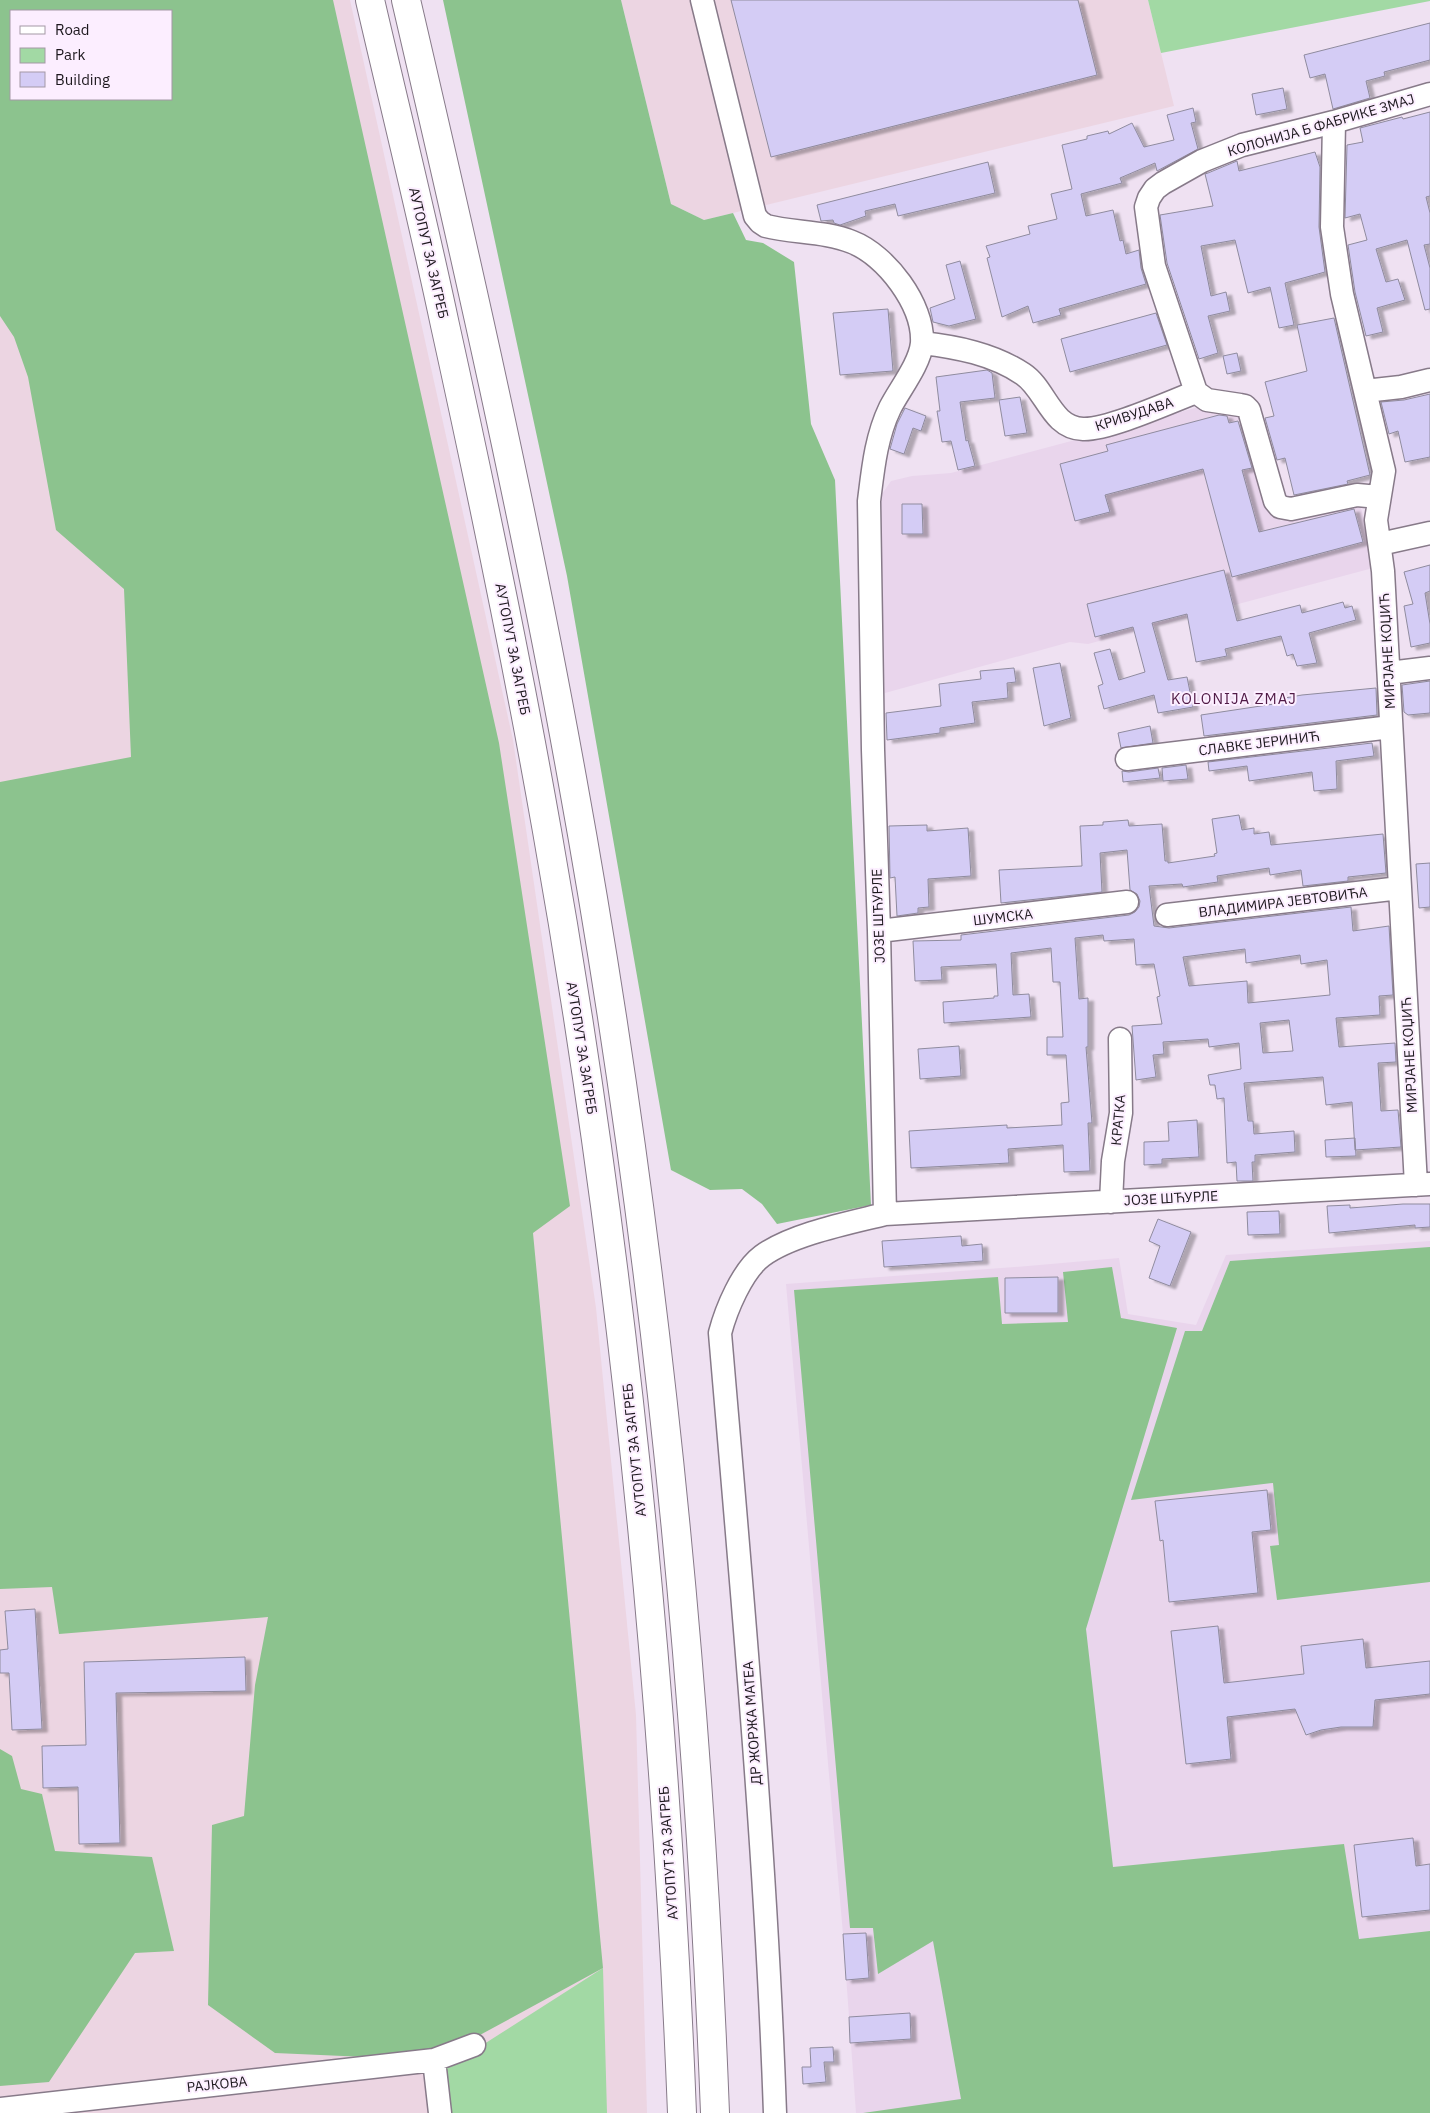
<svg xmlns="http://www.w3.org/2000/svg" width="1430" height="2113" viewBox="0 0 1430 2113" font-family="'IBM Plex Sans',sans-serif">
<style>
.commercial{fill:#ecd5e2;fill-rule:evenodd}
.built{fill:#e9d5ec}
.green{fill:#a2d9a4}
.forest{fill:#8cc38e;fill-rule:evenodd}
.building{fill:#d4ccf5;stroke:#8f8b9e;fill-rule:evenodd;filter:url(#shadow)}
.lines{fill:none;stroke-linecap:round;stroke-linejoin:round}
.street-casing{stroke:#877a89;stroke-width:25}
.highway-casing{stroke:#877a89;stroke-width:30}
.street{stroke:#fff;stroke-width:22}
.highway{stroke:#fff;stroke-width:28}
.labels{text-anchor:middle;dominant-baseline:central;stroke-width:4;stroke-linejoin:round;paint-order:stroke}
.street-label{font-size:14px;fill:#1d181e;stroke:#fceeff}
.neighbourhood-label{font-size:15px;letter-spacing:1px;fill:#501a46;stroke:#fceeff}
</style>
<defs>
<filter id="shadow"><feDropShadow dx="5.5" dy="3" stdDeviation="1" flood-color="#0004"/></filter>
</defs>
<rect width="100%" height="100%" fill="#efe1f2"/>
<path class="commercial" d="M0,0H350L513,740L596,1308L636,1715L647,2113H0ZM11,11H171V99H11Z
M621,0H1148L1174,106L704,220L671,204Z"/>
<path class="built" d="M1199,407L1242,410L1272,514L1281,521L1350,501L1360,504L1369,538L1373,568L1088,644L1070,642L885,693L880,497L891,481L912,476L951,473Z
M1430,1241V2113H856L843,1934L786,1284L1028,1266L1119,1258L1128,1314L1196,1325L1226,1255Z"/>
<path class="green" d="M1148,0H1430V1L1161,53Z
M603,1968L607,2113H451L445,2069Z"/>
<path class="forest" d="M0,0H333L499,743L570,1206L533,1233L603,1968L434,2060L275,2053L208,2005L212,1825L244,1816L255,1685L268,1617L59,1634L52,1587L0,1589V782L131,757L124,589L56,530L28,377L14,337L0,316ZM11,11H171V99H11Z
M443,0H621L671,204L704,220L733,213L746,240L763,243L794,262L811,424L835,480L871,1205L777,1224L762,1204L742,1189L710,1190L671,1170L567,576Z
M1430,1247V1582L1277,1600L1270,1546L1279,1545L1273,1483L1131,1500L1185,1331H1202L1230,1261Z
M1112,1267L1121,1318L1177,1328L1086,1629L1113,1867L1344,1844L1359,1939L1430,1931V2113H863L961,2099L933,1941L878,1974L873,1928H850L794,1290L998,1277L1002,1324L1068,1322L1063,1272Z
M0,1749L12,1756L21,1789L42,1794L55,1851L152,1857L174,1951L135,1953L49,2082L0,2086Z"/>
<path class="building" d="M731,0H1078L1097,75L771,157Z
M1430,23V60L1384,72L1385,76L1366,81L1370,98L1333,109L1325,74L1310,78L1304,55Z
M1283,88L1287,109L1256,115L1252,94Z
M1193,108L1196,122L1191,123L1198,149L1157,171L1155,163L1120,178L1122,183L1081,194L1086,216L1113,210L1120,241L1123,240L1126,254L1139,250L1141,268L1146,284L1059,309L1061,315L1033,323L1028,306L1002,317L987,258L990,257L986,246L1030,234L1028,226L1057,219L1051,194L1072,189L1062,145L1087,139V136L1108,131L1109,134L1132,123L1144,147L1174,140L1167,115Z
M1430,112V196L1426,197L1430,213V244L1424,245L1430,268V309L1425,310L1407,240L1376,249L1386,282L1398,279L1405,300L1377,308L1383,332L1366,336L1355,292L1348,245L1367,240L1360,214L1345,218L1347,145L1363,142L1360,128L1402,117L1403,119Z
M1315,152L1320,167L1319,227L1325,272L1285,283L1294,325L1279,328L1270,287L1248,293L1235,240L1201,246L1211,296L1226,292L1230,311L1208,316L1218,353L1199,359L1167,263L1160,215L1213,206L1205,174L1208,173L1237,161L1239,171Z
M988,162L995,193L898,216L895,204L865,211L866,216L840,225L834,223L833,220L821,221L817,205Z
M960,261L976,319L949,326L933,322L930,308L955,299L946,265Z
M888,309L893,371L840,375L833,313Z
M1156,313L1167,345L1070,372L1061,339Z
M1334,318L1370,475L1347,481L1348,484L1294,495L1285,458L1277,460L1265,418L1274,416L1265,382L1307,371L1297,325Z
M1237,353L1241,371L1227,374L1223,356Z
M987,370L992,373L995,398L960,402L966,441L968,440L975,466L958,470L951,441L942,442L937,411H940L936,377Z
M1430,394V457L1405,462L1398,431L1389,434L1381,402L1404,400Z
M1020,397L1027,433L1005,436L999,400Z
M905,408L926,416L921,431L913,428L904,454L890,449L897,424Z
M1219,415L1227,416L1229,423L1238,421L1252,468L1242,470L1259,532L1354,509L1363,542L1232,577L1203,469L1105,495L1110,512L1075,521L1060,464L1108,451L1106,445Z
M902,504H922L923,534H902Z
M1430,565V591L1425,593L1430,624V643L1411,647L1404,606L1413,604L1404,572Z
M1224,570L1237,621L1300,605L1302,613L1343,602L1345,608L1352,606L1356,620L1309,633L1317,663L1297,666L1293,654L1287,656L1281,636L1225,649L1227,656L1196,662L1187,614L1152,623L1168,680L1187,677L1193,707L1158,713L1154,695L1104,709L1098,686L1103,684L1094,653L1110,649L1119,680L1145,672L1133,627L1095,637L1087,604Z
M1060,663L1071,718L1044,726L1033,668Z
M1014,668L1016,682L1007,683L1008,698L972,702L975,723L940,728V733L887,740L886,713L941,706L939,684L981,679L980,671Z
M1430,681V713L1408,715L1404,712L1402,685Z
M1376,688L1377,715L1204,736L1201,715L1274,704L1273,700L1302,695Z
M1150,726L1153,743L1121,748L1118,733Z
M1372,743L1374,756L1336,761L1337,789L1314,791L1312,772L1249,781L1247,766L1209,771L1208,762Z
M1186,765L1188,779L1163,781L1162,768Z
M1158,768L1160,778L1123,782L1122,771L1129,772Z
M1239,815L1242,830L1254,828V834L1269,832L1271,845L1383,834L1386,873L1348,877V881L1303,886L1301,870L1270,875L1269,868L1217,876L1218,882L1183,887L1182,884L1149,886L1154,926L1169,928L1351,907L1353,931L1389,926L1393,995L1379,996L1380,1015L1336,1018L1339,1047L1395,1043L1396,1062L1378,1063L1381,1111L1398,1110L1401,1147L1355,1150L1352,1102L1326,1105L1323,1077L1244,1083L1248,1121H1253L1254,1134L1294,1131L1295,1152L1255,1155V1162H1252L1253,1181H1237L1236,1162L1227,1163L1224,1098L1217,1099L1215,1085H1210L1208,1075L1241,1069L1239,1043L1209,1047L1208,1039L1163,1042L1164,1054L1153,1055L1156,1077L1136,1080L1132,1026L1162,1024L1157,997L1160,996L1154,964L1136,965L1134,939L1104,941L1103,935L1075,938L1079,999L1088,998V1047H1086L1092,1123H1088L1090,1171L1064,1172L1063,1145L1008,1149L1009,1163L911,1168L909,1131L1007,1125V1128L1062,1125L1061,1103L1069,1102L1066,1055H1047V1037H1063L1060,982H1053L1051,948L1011,953L1013,995L1029,994L1031,1017L944,1023L943,1002L994,998V996H998L996,964L941,967L942,980L915,981L913,941L961,940V935L1129,915L1135,912L1139,907L1140,901L1137,894L1130,890L1127,850L1100,853L1102,892L1001,903L999,870L1082,866L1080,826L1103,825V822L1128,820L1129,826L1162,824L1165,861H1168V863L1215,856L1214,854L1217,853L1212,819ZM1245,949L1246,963L1300,955L1301,964L1327,960L1330,995L1248,1003L1247,981L1189,986L1183,957ZM1289,1020L1293,1051L1263,1053L1260,1023Z
M927,825V831L968,828L971,876L928,879L929,907L918,908V913L897,916L895,877L890,878L889,826Z
M1430,863V907L1419,908L1416,864Z
M959,1046L961,1076L920,1079L918,1049Z
M1197,1120L1199,1157L1162,1159V1164L1144,1165V1142L1169,1141L1168,1122Z
M1355,1138L1356,1156L1326,1157L1325,1140Z
M1403,1204H1430V1227L1415,1228V1225L1329,1233L1327,1206L1350,1205V1208Z
M1279,1211L1280,1234L1248,1235L1247,1212Z
M1158,1219L1191,1232L1170,1286L1149,1278L1160,1246L1149,1241Z
M961,1236L962,1246L982,1244L983,1261L884,1267L882,1241Z
M1058,1277V1313H1005V1278Z
M1267,1490L1271,1530L1252,1532L1258,1593L1169,1602L1163,1540L1160,1541L1155,1501Z
M35,1609L42,1729L12,1730L9,1673H0V1650L8,1649L5,1611Z
M1218,1626L1224,1683L1304,1674L1301,1646L1363,1639L1366,1668L1430,1661V1694L1375,1700L1373,1727H1341L1321,1730L1306,1735L1295,1709L1227,1717L1231,1759L1186,1764L1171,1631Z
M245,1657L246,1691L116,1693L120,1843L79,1844L78,1787L43,1788L42,1746L86,1745L84,1662Z
M1413,1838L1416,1866L1430,1864V1910L1362,1917L1354,1845Z
M866,1933L869,1978L846,1980L843,1934Z
M910,2013L911,2039L850,2043L849,2017Z
M833,2047L834,2062H824L826,2082L803,2084L802,2067H811L810,2048Z"/>
<g class="lines">
<g class="street-casing">
<path id="street" d="M702,0L755,216L760,222L766,226C793,233 825,231 852,242C886,255 924,305 922,343C920,364 899,390 890,408C876,437 873,469 869,501L873,750L879,931L885,1214
M1334,122L1332,227L1342,294L1384,471L1376,520L1383,571L1416,1185
M922,343C957,347 993,354 1023,374C1046,389 1051,428 1083,429C1108,430 1170,402 1196,392
M1365,391L1401,387L1430,380
M1379,497L1357,495L1291,509L1280,507L1275,501L1249,410L1245,406L1240,405L1207,400L1196,392L1154,266L1146,207L1149,198L1155,189L1163,183L1202,161L1242,145L1334,122L1430,94
M1380,544L1430,533
M1389,673L1430,668
M1127,759L1391,727
M1167,915L1400,888
M879,931L1127,902
M1111,1202L1113,1161L1121,1113L1120,1039
M434,2060L440,2113
M0,2109L434,2060L474,2045
M775,2113C766,1853 742,1592 720,1333C726,1310 742,1271 762,1256C792,1234 849,1223 885,1214L1430,1184"/>
</g>
<g class="highway-casing">
<path id="highway" d="M370,0C395,108 422,216 445,325C482,493 517,661 547,831C622,1254 665,1683 682,2113
M406,0C466,258 525,517 572,778C652,1218 698,1666 715,2113"/>
</g>
<use href="#street" class="street"/>
<use href="#highway" class="highway"/>
</g>
<g class="labels">
<g class="street-label">
<text transform="translate(1321 125) rotate(-16)">КОЛОНИЈА Б ФАБРИКЕ ЗМАЈ</text>
<text transform="translate(429 253) rotate(77)">АУТОПУТ ЗА ЗАГРЕБ</text>
<text transform="translate(1134 414) rotate(-18)">КРИВУДАВА</text>
<text transform="translate(513 649) rotate(79)">АУТОПУТ ЗА ЗАГРЕБ</text>
<text transform="translate(1387 651) rotate(-93)">МИРЈАНЕ КОЏИЋ</text>
<text transform="translate(1259 743) rotate(-7)">СЛАВКЕ ЈЕРИНИЋ</text>
<text transform="translate(1283 902) rotate(-7)">ВЛАДИМИРА ЈЕВТОВИЋА</text>
<text transform="translate(878 916) rotate(-92)">ЈОЗЕ ШЋУРЛЕ</text>
<text transform="translate(1003 917) rotate(-7)">ШУМСКА</text>
<text transform="translate(582 1048) rotate(81)">АУТОПУТ ЗА ЗАГРЕБ</text>
<text transform="translate(1409 1055) rotate(-93)">МИРЈАНЕ КОЏИЋ</text>
<text transform="translate(1118 1120) rotate(-85)">КРАТКА</text>
<text transform="translate(1171 1198) rotate(-3)">ЈОЗЕ ШЋУРЛЕ</text>
<text transform="translate(634 1450) rotate(-96)">АУТОПУТ ЗА ЗАГРЕБ</text>
<text transform="translate(752 1723) rotate(-94)">ДР ЖОРЖА МАТЕА</text>
<text transform="translate(668 1853) rotate(-94)">АУТОПУТ ЗА ЗАГРЕБ</text>
<text transform="translate(217 2084) rotate(-6)">РАЈКОВА</text>
</g>
<g class="neighbourhood-label">
<text x="1234" y="698">KOLONIJA ZMAJ</text>
</g>
</g>
<rect x="10" y="10" width="162" height="90" fill="#fceeff" stroke="#a398a5"/>
<rect x="20" y="26" width="25" height="8" fill="#ffffff" stroke="#a398a5"/>
<text x="55" y="35" font-size="15" fill="#1d181e">Road</text>
<rect x="20" y="48" width="25" height="15" fill="#a2d9a4" stroke="#a398a5"/>
<text x="55" y="60" font-size="15" fill="#1d181e">Park</text>
<rect x="20" y="72" width="25" height="15" fill="#d4ccf5" stroke="#a398a5"/>
<text x="55" y="85" font-size="15" fill="#1d181e">Building</text>
</svg>
